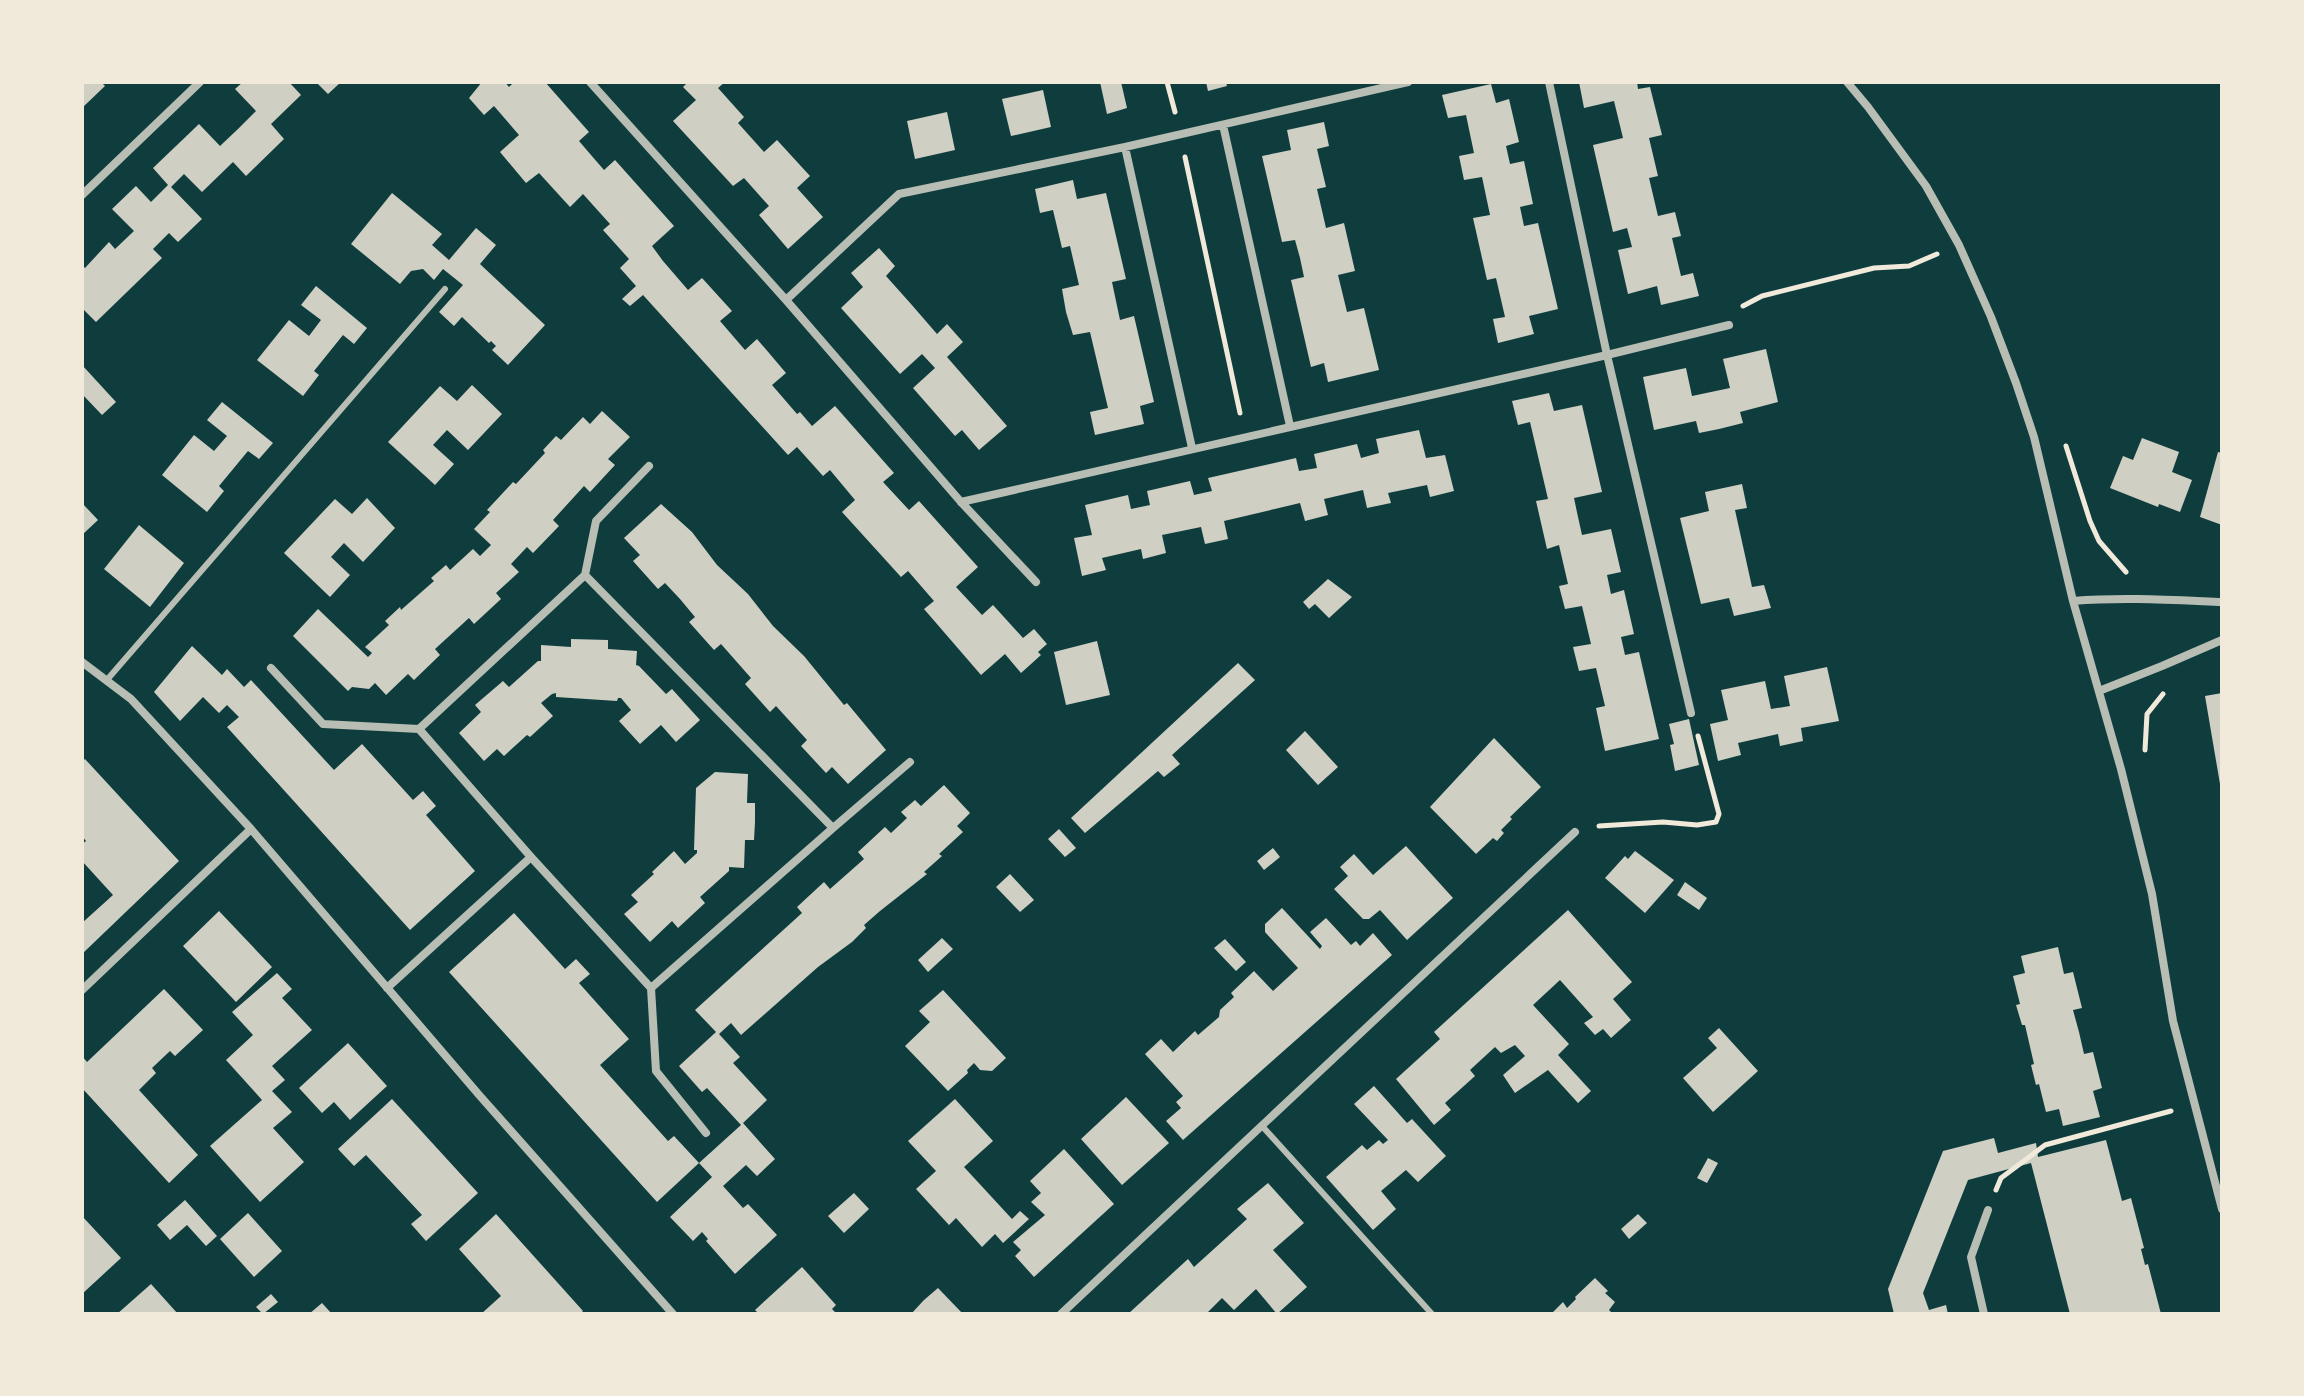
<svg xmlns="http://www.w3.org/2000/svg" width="2304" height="1396" viewBox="0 0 2304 1396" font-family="'IBM Plex Serif',serif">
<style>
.building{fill:#cfcfc3}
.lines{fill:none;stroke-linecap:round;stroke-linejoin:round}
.path{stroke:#f1e9da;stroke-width:5}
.service{stroke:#b8beb3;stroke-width:6}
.minor{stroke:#b8beb3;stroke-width:8}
</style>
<rect width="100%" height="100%" fill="#0f3d3e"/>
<path class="building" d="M82,82H101L105,86L82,108Z
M243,82H289L301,95L271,124L284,139L246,176L233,162L202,192L184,174L171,187L202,219L178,242L169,233L153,249L162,258L96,322L82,308V265L85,268L109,242L115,249L134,231L112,209L136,186L151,202L168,185L153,168L199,124L220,146L238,129L256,111L235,89Z
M316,82H341L328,94Z
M482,82H505L509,87L514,82H545L589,132L579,141L591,155L604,170L615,160L674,226L652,246L663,261L688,290L702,278L732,311L720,321L745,350L757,339L786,373L772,385L797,414L800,412L812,426L835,406L894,473L883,482L909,510L919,501L978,567L956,587L982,615L993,605L1023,638L1034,629L1047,644L1038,652L1041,655L1021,673L1005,654L981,675L924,609L934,601L908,571L901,577L842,512L855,500L830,470L823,476L797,447L788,455L643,295L630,306L622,299L636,286L620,268L629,259L603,230L610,224L583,194L570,207L539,173L526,183L500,152L519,135L494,106L484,115L469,98Z
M688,82H725L718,88L744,117L738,123L764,152L777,140L810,176L797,188L823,217L788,249L759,215L769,206L744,178L733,186L673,121L696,100L683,87Z
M1100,82H1121L1127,108L1107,114Z
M1206,82H1226L1227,86L1208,91Z
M1579,82H1637L1638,89L1650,87L1662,135L1649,138L1658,176L1649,178L1658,216L1675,212L1681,236L1672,238L1681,276L1693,273L1699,296L1661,305L1657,286L1628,294L1618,250L1632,247L1627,228L1613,232L1593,145L1623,138L1614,101L1584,108Z
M1491,84L1496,103L1509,99L1519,142L1506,146L1510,164L1524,161L1533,204L1520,207L1524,226L1538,223L1558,309L1529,316L1534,334L1498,343L1493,319L1505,317L1496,278L1487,280L1473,218L1490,215L1482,177L1464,180L1459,156L1474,153L1466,115L1448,118L1442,95Z
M1043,90L1051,127L1011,136L1002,99Z
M947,112L955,150L915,159L907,121Z
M1324,122L1329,146L1317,149L1326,187L1317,189L1326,228L1344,223L1355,271L1338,275L1347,312L1364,308L1379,370L1328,382L1324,363L1311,367L1291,280L1304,277L1300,258L1295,240L1282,242L1262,156L1291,150L1287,130Z
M1073,180L1077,199L1106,193L1126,279L1112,282L1120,320L1134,316L1154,402L1140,406L1144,424L1095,435L1090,412L1108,408L1090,332L1073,335L1066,312L1062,289L1079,285L1070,246L1062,248L1053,210L1040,213L1035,189Z
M392,193L442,234L432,245L449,260L476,228L496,245L480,264L545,325L508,365L492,350L496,346L491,341L489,343L462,317L454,326L439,312L463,285L443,269L434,280L423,269L411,271L400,284L351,244Z
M879,248L895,266L886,276L911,304L937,334L947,324L963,342L947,357L1007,426L979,450L962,430L955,436L913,388L935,368L922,354L900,374L841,308L863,287L851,273Z
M316,286L367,328L354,344L343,335L314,371L319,375L303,396L257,360L289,320L309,336L321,320L301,305Z
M1766,349L1778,402L1740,412L1743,423L1719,429L1699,433L1696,421L1654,430L1643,377L1686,368L1692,396L1730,388L1723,359Z
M82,365L116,402L102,415L82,394Z
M472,385L502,414L468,450L447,430L433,445L454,464L435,485L388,442L440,386L457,401Z
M1549,393L1554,411L1582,405L1602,492L1574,498L1578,517L1582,535L1611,529L1621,572L1607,575L1611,594L1624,590L1634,634L1621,637L1625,655L1639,652L1659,739L1605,751L1596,708L1605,706L1596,668L1579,671L1573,647L1591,644L1582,606L1565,609L1559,586L1568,584L1559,545L1547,549L1536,501L1548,499L1530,422L1518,425L1512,401Z
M222,402L273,443L259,459L248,451L219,486L224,491L207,512L162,475L194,435L214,451L227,436L207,420Z
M602,411L630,437L608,459L615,465L590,492L584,486L553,520L559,526L533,553L527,547L511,564L519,572L496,593L501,599L474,624L469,618L435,649L440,655L414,680L408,674L386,695L375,683L369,689L352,687L348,691L293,636L318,609L368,657L372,653L365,647L389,625L385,621L400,607L401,610L434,581L431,578L446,565L450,570L473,549L480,556L491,545L474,529L490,512L487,510L513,482L516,484L545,453L543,450L556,436L561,440L583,417L590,424Z
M1419,430L1426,458L1445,455L1454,491L1430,497L1427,485L1388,493L1391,503L1367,508L1363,490L1324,499L1328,515L1305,521L1300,503L1224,521L1228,539L1205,544L1201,527L1162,535L1166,553L1143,559L1141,549L1102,558L1106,570L1082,576L1074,538L1092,535L1085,505L1128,495L1131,509L1150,505L1147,491L1190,481L1194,495L1212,491L1208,478L1296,458L1299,471L1317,468L1314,454L1357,444L1361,458L1379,453L1376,439Z
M2142,438L2179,452L2172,472L2192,480L2180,512L2159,504L2158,507L2110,488L2123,456L2133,460Z
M2218,452L2222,453V525L2200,517Z
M1742,484L1747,508L1735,510L1752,587L1764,585L1771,608L1734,616L1729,598L1701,604L1680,518L1709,511L1705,492Z
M367,498L395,528L363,562L344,543L331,557L350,575L330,597L284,553L335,499L352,514Z
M82,503L98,520L82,535Z
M661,504L692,532L717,565L748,594L773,626L804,656L844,705L847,703L886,750L848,784L832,767L826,773L801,746L807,740L776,706L770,712L745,684L751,678L721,644L714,650L689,622L695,617L680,599L665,583L658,589L633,561L640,555L624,538Z
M139,525L184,563L150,607L104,569Z
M1328,579L1352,597L1329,618L1315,604L1309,609L1303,602Z
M571,639L608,640V649L637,651L636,665L639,666L666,694L672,689L700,720L676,742L661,725L640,744L619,721L631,710L621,698H618L617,701L556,697V693L552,694L541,703L553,716L530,737L527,735L504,756L497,749L484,761L459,733L481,712L475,705L503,681L509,687L538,661H541V645L571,647Z
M1097,641L1110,695L1066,705L1054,652Z
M192,646L222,675L227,669L244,687L251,680L334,770L362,744L413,800L423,791L436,806L426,815L475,871L410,930L227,727L239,717L227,705L219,713L203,697L180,721L154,692Z
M1238,663L1255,680L1172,755L1180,764L1164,777L1158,771L1085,833L1071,818Z
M1827,667L1839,721L1801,728L1803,741L1780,746L1778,734L1738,743L1741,755L1718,761L1710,724L1728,720L1721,690L1765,681L1771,709L1790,706L1784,676Z
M2222,693V784H2220L2205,696Z
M1689,719L1699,765L1675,771L1670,745L1674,744L1669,724Z
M1305,731L1338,767L1318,785L1286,750Z
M1494,738L1541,787L1510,817L1512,819L1501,830L1504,833L1497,841L1493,838L1476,854L1430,807Z
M85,759L179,861L82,954V923L113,895L82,861V844L86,841L82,836V762Z
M715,772L748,774L747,803H755V822L754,840H745L744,868L729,867V871L700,897L705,903L678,928L672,921L650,942L624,914L638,902L631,895L654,874L652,872L674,851L685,864L697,853V850H694L696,788Z
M944,785L970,813L957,826L963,832L939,854L942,856L924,872L927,874L880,911L864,925L866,928L852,942L818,967L741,1035L731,1023L719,1034L740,1057L733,1063L767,1100L743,1123L775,1159L757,1176L746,1165L723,1186L743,1208L748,1204L777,1235L735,1274L706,1241L708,1239L702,1232L693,1241L670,1217L712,1177L699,1163L657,1202L449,972L514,913L565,969L576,959L590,974L579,983L629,1039L600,1065L668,1141L674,1136L699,1163L741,1125L707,1088L702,1092L679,1066L716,1032L695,1010L802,913L797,907L824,882L830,889L864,859L858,852L871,840L885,827L891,833L907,818L901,812L915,800L921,806Z
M1059,829L1076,848L1065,857L1048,839Z
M1406,846L1453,898L1407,940L1380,910L1369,919H1363L1334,889L1348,876L1340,867L1354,854L1373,875Z
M1273,848L1280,857L1264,870L1257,861Z
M1635,851L1674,880L1645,913L1605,878L1625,856L1628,859Z
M1010,874L1034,900L1020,912L996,887Z
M1685,882L1707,898L1699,910L1677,895Z
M1282,908L1320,949L1322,946L1310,932L1326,918L1351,945L1356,941L1360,946L1373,933L1392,955L1183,1140L1166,1121L1181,1108L1176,1102L1183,1096L1145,1054L1161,1039L1173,1052L1195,1031L1198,1035L1219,1017L1220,1010L1234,997L1231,993L1254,971L1273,991L1298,968L1265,932V924Z
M1568,910L1632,982L1613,999L1631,1020L1611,1038L1603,1029L1595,1035L1584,1023L1593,1017L1560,980L1533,1005L1569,1044L1558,1055L1591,1091L1578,1103L1548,1070L1515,1093L1503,1075L1525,1056L1515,1045L1501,1053L1495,1047L1470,1070L1475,1076L1445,1103L1451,1110L1434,1125L1396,1079L1440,1039L1434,1032Z
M219,911L272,967L236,1002L183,946Z
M942,938L953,949L928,972L918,960Z
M1225,939L1246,962L1236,971L1214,948Z
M2058,947L2064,974L2073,972L2082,1008L2073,1010L2079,1032L2084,1054L2093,1052L2102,1088L2093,1091L2100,1117L2063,1126L2059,1109L2046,1112L2039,1084L2036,1085L2031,1065L2034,1064L2025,1025H2022L2016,1005L2020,1004L2013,976L2025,973L2021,956Z
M277,973L292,989L282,998L312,1030L272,1066L285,1080L272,1091L292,1112L273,1128L304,1162L260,1202L210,1146L262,1100L226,1060L253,1035L232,1012Z
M164,989L203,1030L175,1056L170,1051L152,1068L156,1073L139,1090L198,1155L169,1183L82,1088V1056L87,1062Z
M943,990L1006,1058L992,1071L980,1070L974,1063L967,1070L968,1073L948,1091L905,1046L930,1022L919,1011Z
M1719,1028L1758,1071L1713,1112L1683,1078L1717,1048L1708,1038Z
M348,1043L387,1086L350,1120L334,1102L322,1113L299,1088Z
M1374,1086L1407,1123L1412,1119L1446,1156L1418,1182L1406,1170L1381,1191L1396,1209L1373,1230L1326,1177L1362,1145L1367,1150L1379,1140L1383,1144L1388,1140L1354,1104Z
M1126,1097L1169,1143L1122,1185L1081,1139Z
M392,1099L478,1193L426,1241L411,1224L422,1215L366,1155L354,1166L338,1149Z
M955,1099L993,1141L964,1167L1012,1219L1020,1211L1029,1219L1003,1243L995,1234L982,1247L956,1218L949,1225L916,1189L936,1171L908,1141Z
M1994,1138L1998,1153L2036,1143L2038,1157L2106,1140L2122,1201L2131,1198L2144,1248L2141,1249L2145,1265L2148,1264L2161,1314H2070L2031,1163L1968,1180L1923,1293L1929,1310L1946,1305L1948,1314H1894L1888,1289L1943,1151Z
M1064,1149L1114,1204L1034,1277L1015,1256L1021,1250L1013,1242L1045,1215L1031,1202L1041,1193L1030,1181Z
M1708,1158L1718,1163L1707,1183L1697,1178Z
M1268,1183L1304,1223L1273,1250L1307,1287L1277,1314L1256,1289L1234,1310L1222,1298L1206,1314H1128L1188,1259L1194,1267L1247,1219L1237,1209Z
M854,1193L869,1209L844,1233L828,1216Z
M185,1200L217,1236L206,1246L187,1225L170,1240L157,1225Z
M248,1213L282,1251L254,1277L220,1239Z
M496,1214L583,1311L580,1314H481L501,1296L459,1249Z
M1638,1214L1647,1223L1629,1239L1621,1229Z
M82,1216L121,1258L82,1294Z
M802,1267L836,1305L832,1309L837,1314H759L755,1310Z
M1595,1278L1608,1291L1605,1293L1615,1302L1609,1310L1613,1314H1551L1563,1302L1567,1308L1576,1299L1575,1297Z
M151,1284L178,1314H117Z
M938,1288L963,1314H911L924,1300Z
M271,1294L278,1302L263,1314L256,1307Z
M322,1303L332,1314H309Z"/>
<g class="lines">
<path class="path" d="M1167,82L1175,112
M1185,157L1240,413
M1743,306L1762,296L1874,268L1909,266L1937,254
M2066,446L2090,521L2099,541L2126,572
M2145,750L2147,714L2163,694
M1599,826L1663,822L1697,825L1716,822L1719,814L1698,736
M1996,1190L2001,1178L2045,1145L2171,1111"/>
<path class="service" d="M106,681L445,289
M1262,1126L1432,1314"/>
<path class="minor" d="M590,82L786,300L961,502L1036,582
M1549,82L1607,355L1691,713
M1847,82L1868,107L1926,186L1959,245L1991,317L2016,383L2034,437L2073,601L2121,769L2152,894L2173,1021L2222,1209
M1223,125L1290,426
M1125,147L1192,448
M82,195L200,82
M786,300L899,194L1125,147L1408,82
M961,502L1607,355L1729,325
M585,575L596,521L649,466
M2073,601C2123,597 2172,600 2222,602
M82,662L131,699L251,829L480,1096L673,1314
M271,668L323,724L419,729
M2099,691L2162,666L2222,640
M833,828L910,762
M387,988L531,857L419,729L585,575L833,828L651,988L531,857
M651,988L656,1071L706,1133
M82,990L251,829
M1061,1314L1575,832
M1984,1314L1971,1257L1988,1210"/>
</g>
<rect width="2304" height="1396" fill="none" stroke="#f1e9da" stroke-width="168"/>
</svg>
